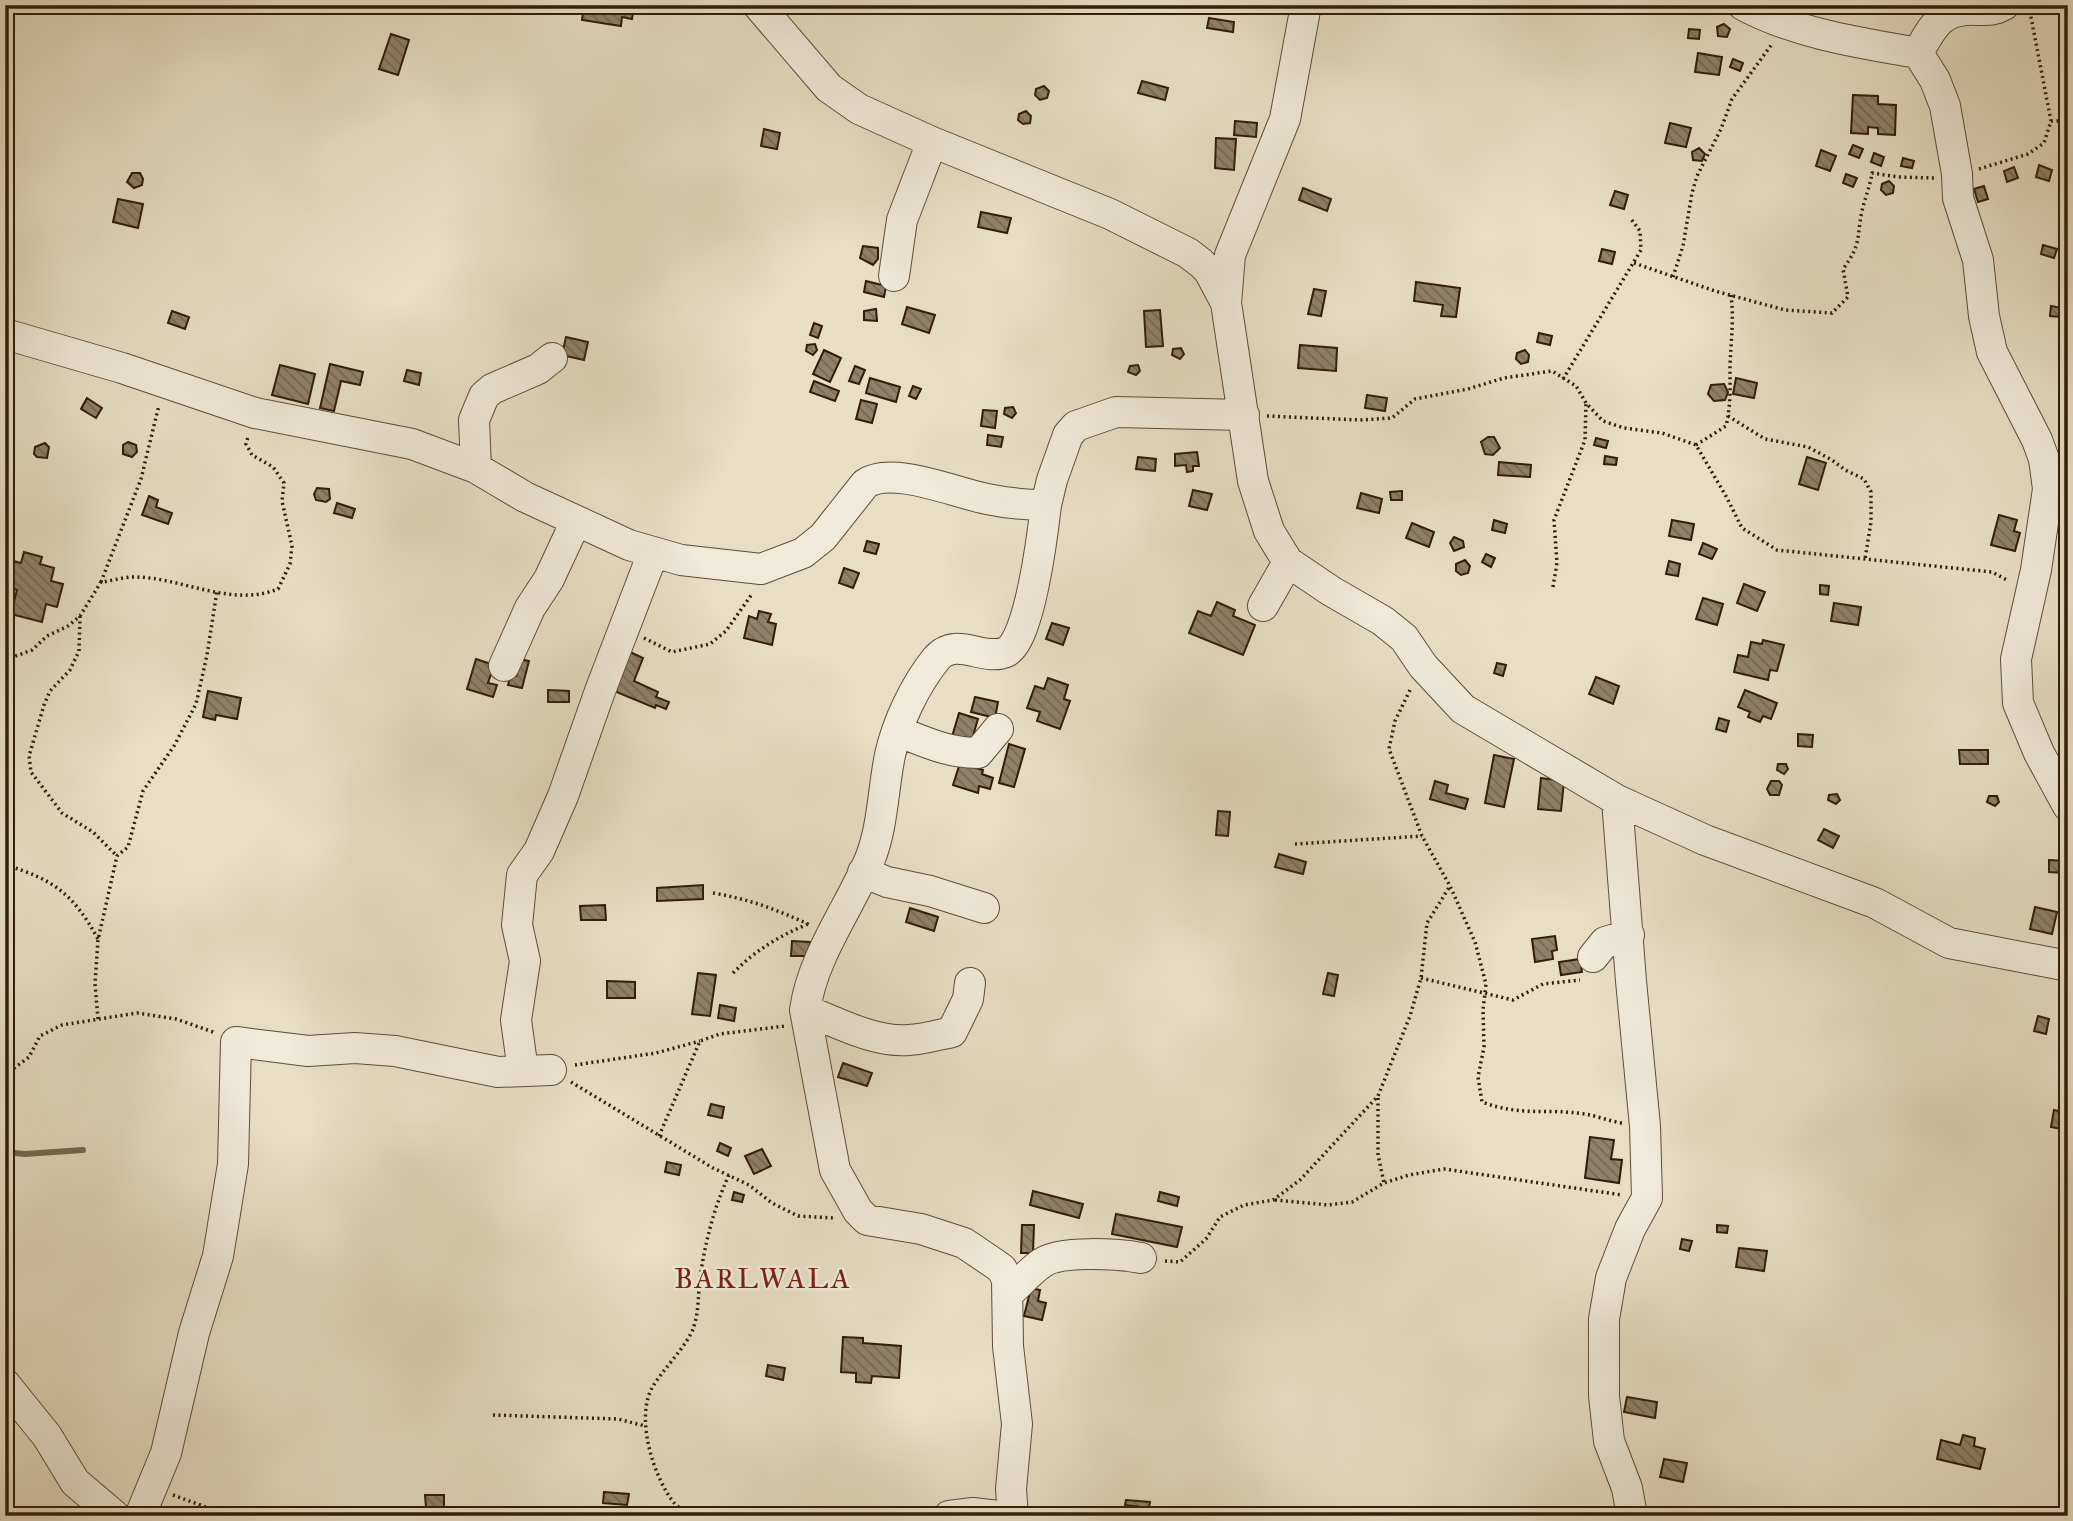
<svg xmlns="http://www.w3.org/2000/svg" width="2073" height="1521" viewBox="0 0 2073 1521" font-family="'IM FELL Great Primer',serif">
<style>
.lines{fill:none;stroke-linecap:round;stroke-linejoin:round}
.stream{stroke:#796953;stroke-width:6}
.building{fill:url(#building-back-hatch);stroke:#321c09;stroke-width:2}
.minor-casing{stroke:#5f4c38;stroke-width:32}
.path{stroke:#321c09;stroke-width:3.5;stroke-dasharray:2 3.5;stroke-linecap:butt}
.minor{stroke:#efead9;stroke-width:30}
.labels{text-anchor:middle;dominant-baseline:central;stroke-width:5;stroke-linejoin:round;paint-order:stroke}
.quarter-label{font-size:28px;letter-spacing:2px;fill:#7a1f14;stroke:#efead9}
</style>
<defs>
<pattern id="building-back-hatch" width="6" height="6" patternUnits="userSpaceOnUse" patternTransform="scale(1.75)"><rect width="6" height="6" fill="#90816a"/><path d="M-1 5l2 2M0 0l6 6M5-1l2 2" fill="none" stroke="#766955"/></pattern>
</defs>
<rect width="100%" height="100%" fill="#e7dec4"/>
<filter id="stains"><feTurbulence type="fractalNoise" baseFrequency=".00286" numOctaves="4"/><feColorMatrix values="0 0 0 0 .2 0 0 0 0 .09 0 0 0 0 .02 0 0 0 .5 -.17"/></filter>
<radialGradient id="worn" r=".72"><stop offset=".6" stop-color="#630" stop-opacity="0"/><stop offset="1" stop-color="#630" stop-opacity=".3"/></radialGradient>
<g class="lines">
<path class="stream" d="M5,1152L25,1154L83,1150"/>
</g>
<path class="building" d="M584,5H634L632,19L622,17L621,26L582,20Z
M1209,18L1234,22L1233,32L1207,28Z
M1724,24L1730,29L1727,37L1718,36L1717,27Z
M1689,29L1700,30L1699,39L1688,38Z
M391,34L409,40L398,75L379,69Z
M1698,53L1722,57L1719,75L1695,72Z
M1733,59L1743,63L1740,71L1730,67Z
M1142,81L1168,88L1165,100L1138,93Z
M1044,86L1049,91L1047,98L1040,100L1035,95L1036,89Z
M1853,95L1878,96V104L1896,105L1895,135L1878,134V128L1868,127V134L1851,133Z
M1026,111L1031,116L1030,123L1023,124L1018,120L1019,114Z
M1235,121L1257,123L1256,137L1234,135Z
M1670,123L1691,128L1686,147L1665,143Z
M764,129L780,133L777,149L761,146Z
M1216,138L1236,139L1234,170L1215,168Z
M1853,145L1863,149L1859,158L1849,154Z
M1699,148L1705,154L1702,161L1693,160L1692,152Z
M1821,150L1836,156L1830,171L1816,166Z
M1874,153L1884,157L1881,166L1871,162Z
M1903,158L1914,161L1912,168L1901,166Z
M2039,165L2052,170L2049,181L2036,177Z
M2014,167L2018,178L2007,182L2004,171Z
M132,173H140L143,179L142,185L134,188L127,182Z
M1846,174L1857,178L1853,187L1843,183Z
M1889,181L1894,186L1893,193L1886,195L1881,190L1882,184Z
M1984,186L1988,199L1978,202L1974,189Z
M1303,188L1331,199L1327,211L1299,200Z
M1615,191L1628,195L1624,209L1610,205Z
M118,199L143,204L138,228L113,222Z
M981,212L1011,218L1007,233L978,227Z
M2043,245L2057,249L2054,258L2041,254Z
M863,246L878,248V259L873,265L860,258Z
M1602,249L1615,252L1612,264L1599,261Z
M866,281L886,286L884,297L864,292Z
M1416,282L1460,288L1456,317L1441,316L1443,305L1414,301Z
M1314,289L1326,291L1321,316L1308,314Z
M2051,306L2062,308L2061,317L2050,316Z
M907,307L935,315L929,333L902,324Z
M876,309L877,321L864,320V311Z
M1160,310L1163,346L1146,347L1144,311Z
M172,311L189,317L185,329L168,323Z
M814,323L822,326L818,338L810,335Z
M1539,333L1552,336L1550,345L1537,342Z
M566,337L588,342L584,360L562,355Z
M815,344L817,350L813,355L806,351L807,345Z
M1300,345L1337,348L1336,371L1298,368Z
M1181,348L1184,354L1180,359L1172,355L1173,349Z
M824,350L841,358L830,382L813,374Z
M1525,350L1529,355L1528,362L1521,364L1516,359L1517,353Z
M330,364L363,372L360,385L341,381L334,411L320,408Z
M280,365L315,374L308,404L272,395Z
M1138,365L1140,371L1136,375L1128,372L1130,366Z
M855,366L865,370L859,384L849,381Z
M407,370L421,373L419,385L404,381Z
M870,378L900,387L896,402L866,393Z
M1736,378L1757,383L1754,398L1733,394Z
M814,381L839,391L835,401L810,392Z
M1724,384L1728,392L1725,400L1714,401L1708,394L1711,385Z
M913,386L921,389L916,399L909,396Z
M1367,395L1387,398L1385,411L1365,408Z
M87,398L102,408L96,418L81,409Z
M861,400L877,404L872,423L856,419Z
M1013,407L1016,413L1012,418L1004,414L1005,408Z
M983,410L997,411L995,428L981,426Z
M988,435L1003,437L1001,447L987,445Z
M1488,437H1494L1500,448L1493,455L1485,454L1481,442Z
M1596,438L1608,441L1606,448L1594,445Z
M128,442L136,445L137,452L132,457L123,454V445Z
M45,443L49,447L47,458L37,457L34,454L35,447Z
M1197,452L1199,466H1193V471L1187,472L1186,465L1175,466V454Z
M1605,456L1617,458L1616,465L1604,464Z
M1138,457L1156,459L1155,471L1136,469Z
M1807,457L1826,463L1818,490L1799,484Z
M1499,462L1531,465L1530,477L1498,475Z
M317,488L329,489L330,499L326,502L316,500L314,494Z
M1193,490L1212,494L1207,510L1189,506Z
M1402,491V500H1391L1390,492Z
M1361,493L1382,499L1379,513L1357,508Z
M149,496L158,500L156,507L172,513L168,524L142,515Z
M337,503L355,509L352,518L334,513Z
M1999,515L2017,520L2014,531L2020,533L2015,551L1991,545Z
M1494,520L1507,524L1505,533L1492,530Z
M1672,520L1694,524L1691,540L1669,536Z
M1412,523L1434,532L1429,547L1406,538Z
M1454,537L1463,541L1464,547L1454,551L1450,543Z
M867,541L879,544L876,554L864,551Z
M1703,543L1717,549L1712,559L1699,554Z
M24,552L42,557L40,564L54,568L51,581L63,584L57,607L46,604L42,622L11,614L17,590L8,587L14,561L21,563Z
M1486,554L1495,558L1491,567L1482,562Z
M1465,560L1470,566L1468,573L1461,575L1456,571V564Z
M1669,561L1680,564L1678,576L1666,574Z
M844,568L859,573L853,588L839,583Z
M1744,584L1765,592L1757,611L1737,603Z
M1820,585L1829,586L1828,595L1820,594Z
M1703,598L1723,604L1717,625L1696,619Z
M1217,602L1235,610L1233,616L1255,625L1243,655L1189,633L1198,611L1211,616Z
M1834,603L1861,607L1858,625L1831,621Z
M759,611L771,614L768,622L776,624L772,645L744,638L749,616L757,619Z
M1052,623L1069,628L1063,645L1046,639Z
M1763,640L1784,645L1777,671L1770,670L1768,680L1734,672L1738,655L1748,657L1751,642L1762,644Z
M630,652L643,658L634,681L658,692L656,697L669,702L666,709L656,705L655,708L614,691Z
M476,659L494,665L488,683L497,685L493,697L467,689Z
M520,659L529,661L522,688L508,685L511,675L516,676Z
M1497,663L1506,665L1503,676L1494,673Z
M1596,677L1619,686L1613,704L1589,694Z
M1048,678L1068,685L1064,699L1070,701L1060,729L1037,721L1040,712L1027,708L1035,686L1044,689Z
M548,690L569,691V702H548Z
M1745,690L1777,703L1771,719L1763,716L1760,722L1748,717L1750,712L1738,707Z
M208,691L241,698L237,719L216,715L215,720L203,717Z
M975,697L998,702L995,718L971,712Z
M959,713L978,719L970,746L951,740Z
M1719,718L1729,721L1726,732L1716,729Z
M1798,734L1813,735L1812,747L1798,746Z
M1009,744L1025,749L1014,787L999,783Z
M1959,750H1988V764H1960Z
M1494,755L1514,759L1504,807L1485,803Z
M960,763L983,770L982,774L993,778L990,789L979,786L978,793L953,785Z
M1778,764H1786L1788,769L1784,774L1777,770Z
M1541,778L1564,781L1561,811L1538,809Z
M1435,781L1448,785L1446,793L1468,799L1465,809L1430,799Z
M1771,781H1779L1782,785L1779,795H1770L1767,789Z
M1837,794L1840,800L1836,804L1828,800L1829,795Z
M1989,796H1997L1999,802L1995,806L1987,802Z
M1218,811L1230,812L1228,836L1216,835Z
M1824,829L1839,836L1833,848L1818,840Z
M1279,854L1306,862L1303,874L1275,867Z
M2049,860L2064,861V873L2049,872Z
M703,885V899L657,901V888Z
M605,905L606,920H581L580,906Z
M2035,907L2057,912L2052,934L2030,929Z
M910,908L938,917L934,931L906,922Z
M1555,936L1557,950L1552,951L1553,959L1535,962L1532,939Z
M792,941L810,942V956H791Z
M1580,959L1582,972L1561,975L1559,962Z
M698,973L716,975L710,1016L692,1014Z
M1328,973L1338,975L1334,996L1323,994Z
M607,981L635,982V998H607Z
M720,1005L736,1008L734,1021L718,1018Z
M2038,1016L2049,1019L2046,1034L2034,1031Z
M843,1063L872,1073L867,1086L838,1077Z
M711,1104L724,1107L722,1118L708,1115Z
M2054,1110L2068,1113L2066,1130L2051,1127Z
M1590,1137L1614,1140L1611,1159L1622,1160L1619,1183L1585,1178Z
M720,1143L731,1148L728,1156L717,1151Z
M762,1149L771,1166L754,1174L745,1156Z
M667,1162L681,1165L679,1175L665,1172Z
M1033,1191L1083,1204L1079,1218L1030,1205Z
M734,1192L744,1195L742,1202L732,1200Z
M1160,1192L1179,1197L1177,1206L1158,1201Z
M1116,1214L1182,1227L1177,1247L1112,1234Z
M1022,1225H1034L1033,1253H1021Z
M1717,1225L1728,1226L1727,1233L1717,1232Z
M1682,1239L1692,1241L1689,1251L1680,1249Z
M1739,1248L1767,1251L1764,1271L1736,1267Z
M1031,1288L1040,1290L1038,1301L1046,1303L1042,1320L1024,1316Z
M843,1337L863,1338V1343L901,1346L899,1378L872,1376L871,1383L856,1382V1373L841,1372Z
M768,1365L785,1368L783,1380L766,1376Z
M1627,1397L1657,1402L1655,1418L1624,1412Z
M1963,1435L1975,1438L1974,1446L1985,1449L1980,1469L1937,1459L1941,1440L1960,1445Z
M1664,1459L1687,1463L1683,1482L1660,1477Z
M604,1492L629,1494L627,1505L603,1503Z
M425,1495H444V1507H426Z
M1126,1500L1150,1502L1149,1508L1125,1505Z"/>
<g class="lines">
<g class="minor-casing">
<path id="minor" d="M758,5L829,88L859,109L932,142L1110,214L1188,253L1201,263L1209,271L1226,303L1253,481L1269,531L1288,562L1331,591L1383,621L1404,638L1423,666L1463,709L1617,800L1705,840L1875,903L1949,943L2068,966
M1743,5C1794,33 1860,43 1918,53L1935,80L1945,106L1957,174L1958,198L1978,260L1984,316L1992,352L2037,440L2044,459L2048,489L2036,570L2016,659L2018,703L2039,753L2068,806
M1918,53C1933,25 1942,8 1976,10C1988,10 1994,11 2004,5
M894,276L902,220L932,142
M1226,303L1230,255L1285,119L1306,5
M5,334L122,368L255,413L412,444L476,468L525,497L629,545L681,560L761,569L803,553L823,537L865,484C891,465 956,493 987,499C1006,503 1027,505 1046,505L1052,480L1068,435L1076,426L1116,412L1244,415
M476,468L474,420L484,396L492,389L538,369L552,358
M1263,606L1288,562
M504,666L530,608L549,579L576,521
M897,731C925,742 948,753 978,753L998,729
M1617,800L1631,981L1645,1126L1647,1198L1630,1229L1611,1278L1604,1319V1396L1609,1441L1627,1488L1632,1516
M863,872L887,882L930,891L984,908
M1593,957L1605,942L1629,935
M805,1010C837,1022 874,1043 909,1040C924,1039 938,1035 952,1032L968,999L970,983
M523,1071L516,1020L525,961L517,925L522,875L539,851L563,796L600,691L653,553
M1009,1293C1020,1283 1030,1271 1042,1263C1060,1250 1119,1254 1141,1258
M5,1384L47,1436L75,1482L115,1516
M140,1516L166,1453L194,1333L218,1256L233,1164L236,1042L308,1051L355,1048L395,1051L498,1072L551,1070
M949,1516L973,1513L998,1516
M1013,1516L1011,1489L1017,1424L1008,1346L1007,1280L1002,1269L995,1264L964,1243L921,1229L867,1220L858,1211L835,1170L805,1010C813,955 849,909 870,859C883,826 883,789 890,755C897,723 915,685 936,659C956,635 983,662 1006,652C1030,641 1043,531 1046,505"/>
</g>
<path class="path" d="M2051,121H2068
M1979,169L2028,154L2044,143L2051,121L2030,12L2028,8
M1634,263L1715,291L1785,310L1832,313L1848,297L1843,269C1862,243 1856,240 1862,211C1865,198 1870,186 1872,173L1898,177L1934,178
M1673,277L1683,246L1692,193L1697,176L1721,129L1732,99L1772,44
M1563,379L1641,250L1640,231L1631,219
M1267,416L1360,420L1392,418L1415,399L1468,389L1504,378L1552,371L1576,386L1586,403L1603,421L1624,428L1662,433L1696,445L1727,498L1742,528L1777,550L1992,572L2009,581
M1728,416L1765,439L1808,447L1832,460L1845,470L1864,479L1871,492V522L1865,559
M1696,445L1726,426C1731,405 1730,386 1730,366C1731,341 1734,319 1731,295
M101,582L141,479L159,405
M1553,587L1557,563L1554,520L1585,440L1586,403
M80,616L79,651L70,670L50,691L44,705L29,756L31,772L62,813L93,832L117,856
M644,638L672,652L710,644L726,631L752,594
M5,660L32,650L47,636L68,626L80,616L101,582C112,581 123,577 134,577C181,577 231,608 278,589L290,564L292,546L282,501L284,483L273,467L252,455L246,444L248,437
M1410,690L1395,721L1389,749L1422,836L1450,886L1475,942L1486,984L1483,1010L1484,1047L1478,1077L1482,1102C1522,1117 1547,1108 1585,1114C1597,1116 1609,1121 1622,1123
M1295,844L1422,836
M5,865C54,879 74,895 98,939
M713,893C749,899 778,910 810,925
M733,973C756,950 779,936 808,924
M1421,978L1513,1000L1543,984L1580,980
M98,1019L95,984L98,940L117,856L128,847L143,791L174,746L196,704L207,655L217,591
M575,1065L656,1053L700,1041
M5,1075L29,1057L40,1036L62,1025L137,1013L176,1019L216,1033
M571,1082L713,1168L749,1185L772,1203L798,1216L834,1218
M1378,1098V1155L1384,1183
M659,1136L700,1041L720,1034L785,1026
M1275,1200L1328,1205L1352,1202L1384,1183L1409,1175L1444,1169L1622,1195
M1165,1261L1180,1262L1206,1239L1220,1217L1244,1205L1273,1200L1300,1180L1378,1096L1410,1016L1421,978L1427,923L1450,886
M493,1415L618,1419L645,1426
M173,1495L214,1510L241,1516
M693,1516C688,1512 680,1509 675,1504C654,1479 635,1419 652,1388C662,1370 689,1344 694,1326C699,1311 698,1294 700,1278C705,1243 714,1207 729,1175"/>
<use href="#minor" class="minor"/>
</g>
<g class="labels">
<g class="quarter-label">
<text x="763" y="1278">BARLWALA</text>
</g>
</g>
<rect width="2073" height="1521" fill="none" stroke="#e7dec4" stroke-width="28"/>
<rect x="7" y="7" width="2059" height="1507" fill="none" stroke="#321c09" stroke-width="3.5"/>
<rect x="14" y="14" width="2045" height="1493" fill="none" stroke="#321c09" stroke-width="2"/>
<rect width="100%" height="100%" filter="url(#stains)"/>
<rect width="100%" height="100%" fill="url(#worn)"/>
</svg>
